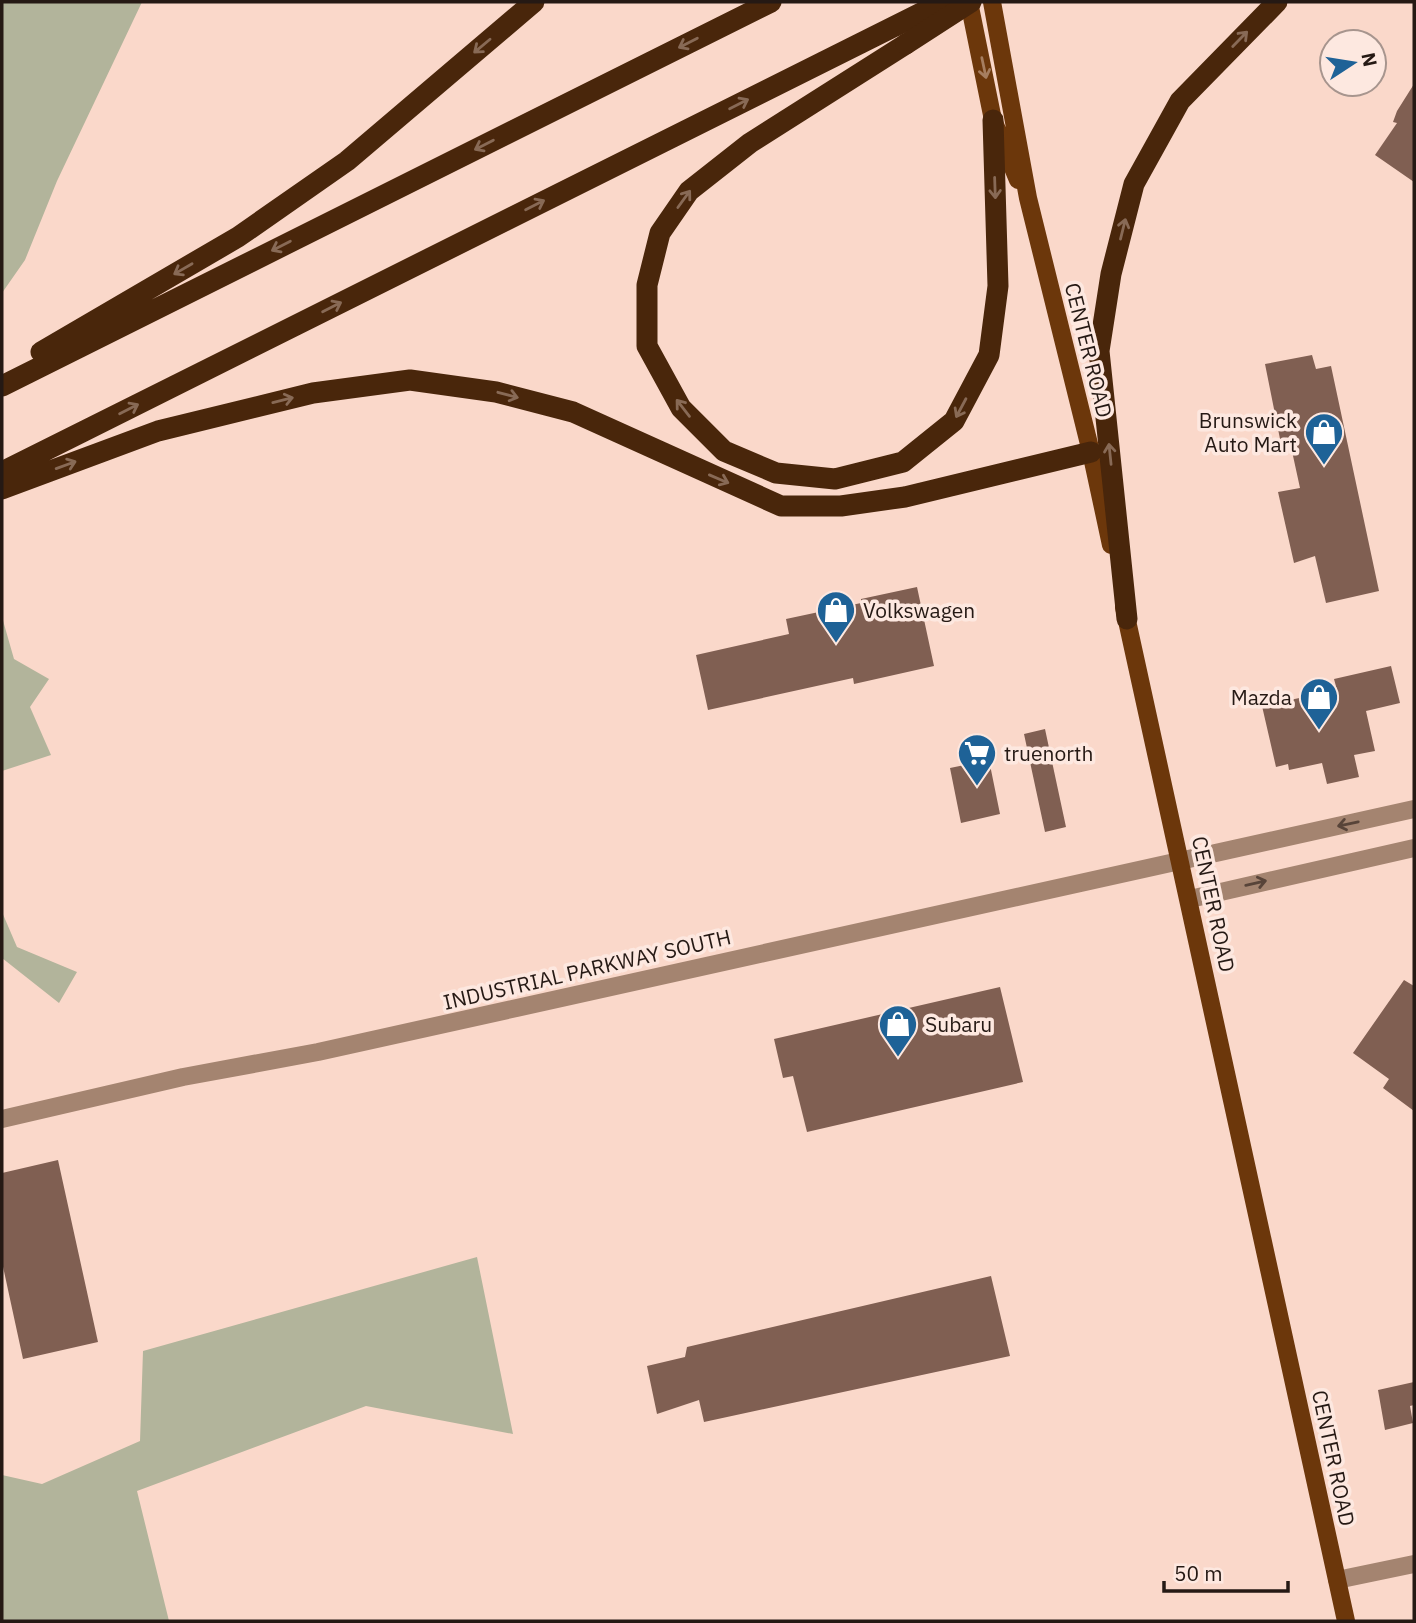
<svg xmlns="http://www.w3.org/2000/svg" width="1416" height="1623" viewBox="0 0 1416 1623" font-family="'IBM Plex Sans',sans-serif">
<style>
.green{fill:#b2b49b}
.building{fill:#805f52}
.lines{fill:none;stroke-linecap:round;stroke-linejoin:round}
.minor{stroke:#a48470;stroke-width:18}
.major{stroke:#6c370b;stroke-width:18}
.highway{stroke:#49260b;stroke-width:21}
.highway-bridge{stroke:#49260b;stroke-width:21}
.oneway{stroke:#886a56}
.oneway2{stroke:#a67e60}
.oneway3{stroke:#584439}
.labels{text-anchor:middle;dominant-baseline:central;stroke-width:7;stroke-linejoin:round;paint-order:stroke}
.street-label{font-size:21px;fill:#251914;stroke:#fde8e0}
.poi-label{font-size:21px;fill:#251914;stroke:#fde8e0;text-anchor:start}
</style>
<rect width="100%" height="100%" fill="#fad8ca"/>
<path class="green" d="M2,2H142L57,181L25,260L2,293Z
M2,617L14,659L49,679L30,707L51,755L2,771Z
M2,912L17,947L77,972L59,1003L2,958Z
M477,1257L513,1434L366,1406L137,1491L169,1621H2V1475L42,1484L140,1441L143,1351Z"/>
<path class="building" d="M1414,84V182L1375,155L1397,123L1393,122L1397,111Z
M1312,355L1316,369L1331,366L1379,591L1326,603L1315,556L1294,563L1278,492L1300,488L1290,442L1281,444L1265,364Z
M917,587L934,666L854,684L853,678L708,710L696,655L789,634L786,619L861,603V599Z
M1391,666L1400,703L1366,711L1375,751L1354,755L1359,777L1327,784L1322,763L1289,770L1288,764L1276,767L1262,706L1337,690L1334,679Z
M1045,729L1066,827L1045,832L1024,734Z
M989,760L1000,814L961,823L950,768Z
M1404,980L1414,986V1111L1383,1088L1389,1079L1353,1053Z
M1000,987L1023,1082L807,1132L793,1076L783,1078L774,1039Z
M58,1160L98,1342L23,1359L2,1262V1173Z
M991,1276L1010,1356L704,1422L699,1400L657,1414L647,1366L685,1357L687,1347Z
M1414,1382V1405L1410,1406L1413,1423L1385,1430L1378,1390Z"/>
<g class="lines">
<path class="minor" d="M1190,899L1414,848
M2,1119L183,1077L318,1052L1414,809
M1337,1580L1414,1564"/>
<path class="major" d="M969,2L993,120L1018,180
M992,2L1028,198L1091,452L1111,545
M1124,607L1346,1621"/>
<path class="highway" d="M906,44L750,143L689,191L660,233L647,285V346L681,408L724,451L776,473L835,479L903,462L954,421L989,355L998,286L993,120
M41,352L238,237L347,161L534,2
M2,386L771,2
M2,472L943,2
M2,489L158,431L313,393L410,380L496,392L573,412L781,506H841L905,497L1091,452
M1127,619L1099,351L1111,274L1134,184L1180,101L1277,2"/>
<path class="highway-bridge" d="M906,44L971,2"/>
</g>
<defs><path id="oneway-shaft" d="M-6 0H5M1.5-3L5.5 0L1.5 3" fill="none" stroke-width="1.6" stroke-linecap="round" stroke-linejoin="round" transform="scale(1.75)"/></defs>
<g class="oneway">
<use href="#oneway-shaft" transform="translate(1240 39) rotate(-46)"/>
<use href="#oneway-shaft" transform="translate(688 43) rotate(153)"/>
<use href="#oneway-shaft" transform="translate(482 46) rotate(140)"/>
<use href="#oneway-shaft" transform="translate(739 104) rotate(-27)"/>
<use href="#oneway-shaft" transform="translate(484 145) rotate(153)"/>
<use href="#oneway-shaft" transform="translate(995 188) rotate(88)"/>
<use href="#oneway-shaft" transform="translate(684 199) rotate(-54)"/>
<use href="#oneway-shaft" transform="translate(535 205) rotate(-27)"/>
<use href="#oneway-shaft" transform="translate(1123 229) rotate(-76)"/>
<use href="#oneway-shaft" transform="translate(281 246) rotate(153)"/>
<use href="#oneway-shaft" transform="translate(183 269) rotate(150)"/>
<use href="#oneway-shaft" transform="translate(332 307) rotate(-27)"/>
<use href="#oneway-shaft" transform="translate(508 395) rotate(15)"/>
<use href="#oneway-shaft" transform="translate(283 400) rotate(-14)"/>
<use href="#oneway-shaft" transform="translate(683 408) rotate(-128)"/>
<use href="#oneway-shaft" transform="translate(961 408) rotate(118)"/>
<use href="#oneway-shaft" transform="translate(129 409) rotate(-27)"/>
<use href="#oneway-shaft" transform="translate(1110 454) rotate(-96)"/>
<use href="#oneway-shaft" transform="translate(66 465) rotate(-20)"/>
<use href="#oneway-shaft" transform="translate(719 479) rotate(23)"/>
</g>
<use class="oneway2" href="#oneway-shaft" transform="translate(984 68) rotate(78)"/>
<g class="oneway3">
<use href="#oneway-shaft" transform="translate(1348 824) rotate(168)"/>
<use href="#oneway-shaft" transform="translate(1256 883) rotate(-13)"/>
</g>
<defs>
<g id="shop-pin" transform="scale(2.0125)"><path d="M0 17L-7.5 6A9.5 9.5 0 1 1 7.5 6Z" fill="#1e6297" stroke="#fde8e0"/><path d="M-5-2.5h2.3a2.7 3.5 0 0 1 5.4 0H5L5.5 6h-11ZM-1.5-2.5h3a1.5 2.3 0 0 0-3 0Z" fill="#fff"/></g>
<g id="supermarket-pin" transform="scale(2.0125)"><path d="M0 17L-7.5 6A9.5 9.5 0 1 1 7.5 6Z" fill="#1e6297" stroke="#fde8e0"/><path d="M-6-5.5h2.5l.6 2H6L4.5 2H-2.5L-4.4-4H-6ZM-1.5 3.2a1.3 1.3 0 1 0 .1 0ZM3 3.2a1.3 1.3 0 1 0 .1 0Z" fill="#fff"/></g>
</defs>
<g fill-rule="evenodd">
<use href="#shop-pin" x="1324" y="432"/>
<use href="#shop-pin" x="836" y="610"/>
<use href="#shop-pin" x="1319" y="697"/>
<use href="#supermarket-pin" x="977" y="753"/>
<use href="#shop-pin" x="898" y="1024"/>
</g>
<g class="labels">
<g class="street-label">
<text transform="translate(1089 350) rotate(76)">CENTER ROAD</text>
<text transform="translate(1214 904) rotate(78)">CENTER ROAD</text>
<text transform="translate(587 969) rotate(-13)">INDUSTRIAL PARKWAY SOUTH</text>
<text transform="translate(1334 1458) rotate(78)">CENTER ROAD</text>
</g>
<g class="poi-label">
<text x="1297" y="420" text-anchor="end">Brunswick<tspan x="1297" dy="24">Auto Mart</tspan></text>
<text x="863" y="610">Volkswagen</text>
<text x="1292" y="697" text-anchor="end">Mazda</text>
<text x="1004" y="753">truenorth</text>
<text x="925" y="1024">Subaru</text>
</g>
</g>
<rect width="1416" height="1623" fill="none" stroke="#251914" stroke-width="7"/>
<g transform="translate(1353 63) rotate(78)"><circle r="33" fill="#fde8e0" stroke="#a7958e" stroke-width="2"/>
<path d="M0-5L12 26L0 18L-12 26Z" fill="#1e6297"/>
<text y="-10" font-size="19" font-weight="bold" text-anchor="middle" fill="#251914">N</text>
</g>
<path d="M1164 1581v10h124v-10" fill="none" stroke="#251914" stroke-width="3.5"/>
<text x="1174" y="1581" font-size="21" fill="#251914" stroke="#fde8e0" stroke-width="5" paint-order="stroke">50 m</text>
</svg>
